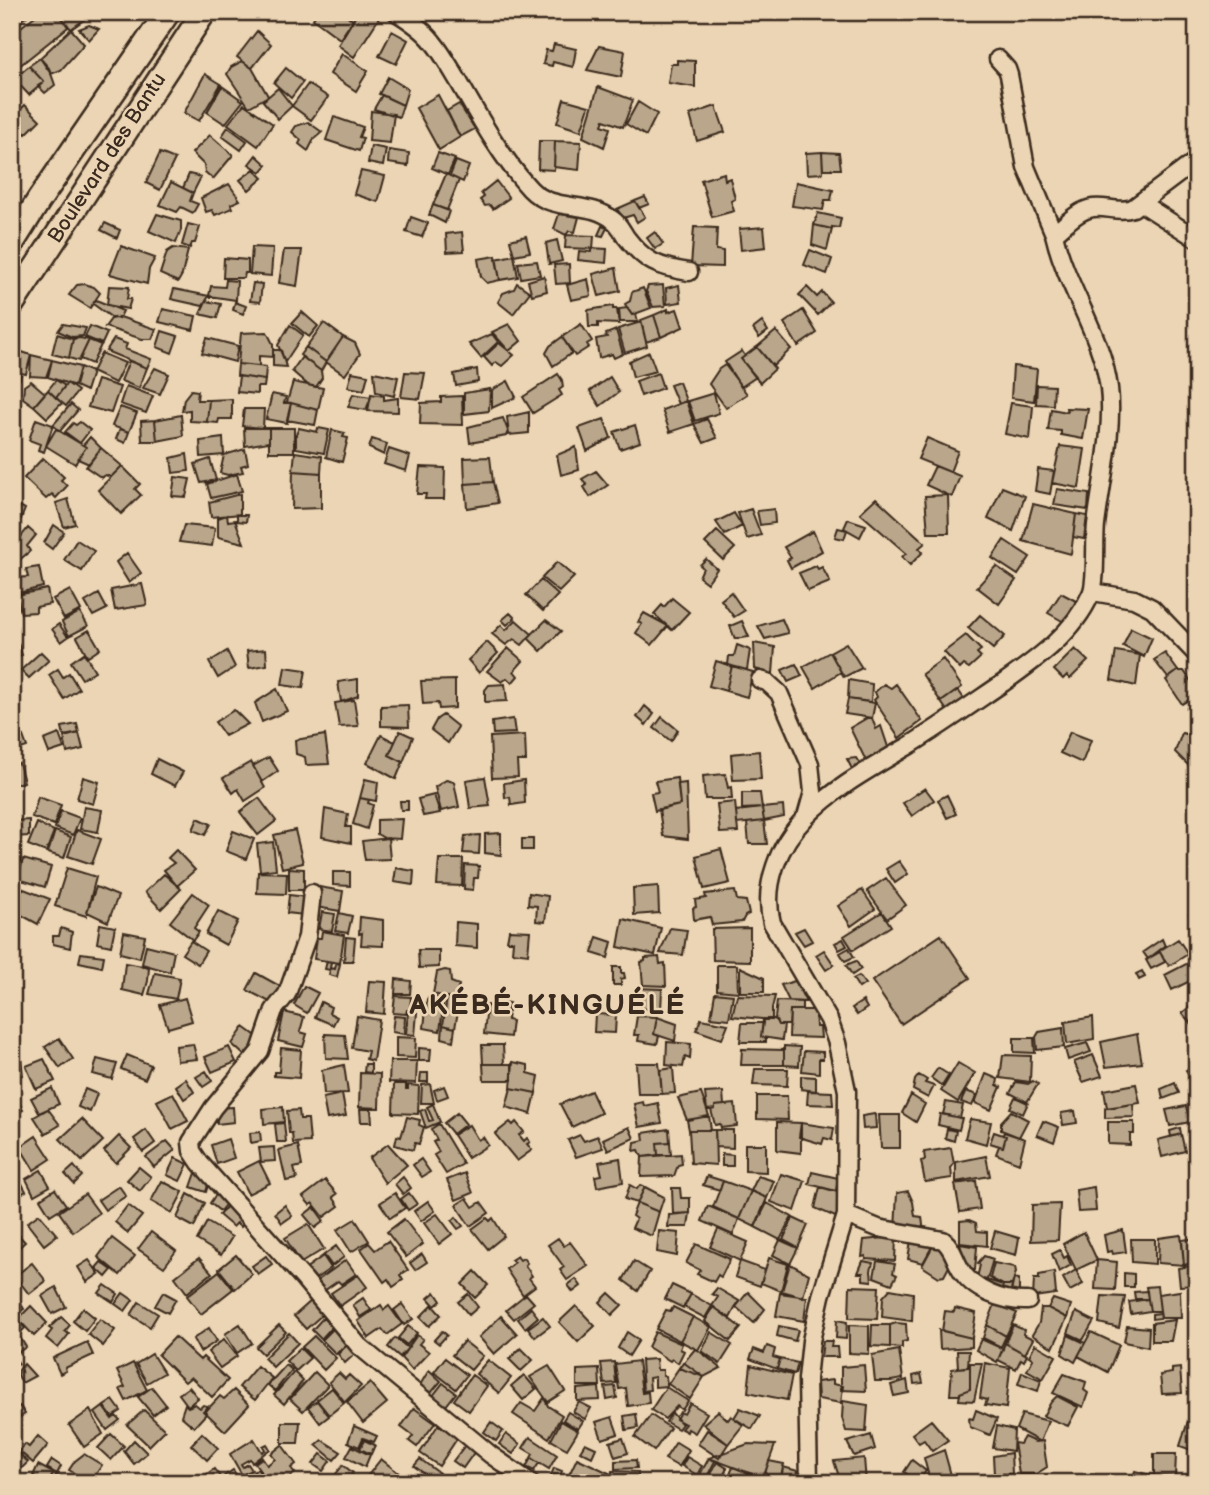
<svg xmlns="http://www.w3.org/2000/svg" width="1209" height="1495" viewBox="0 0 1209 1495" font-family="'Balsamiq Sans',sans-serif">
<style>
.building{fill:#baa68a;stroke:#3b2a1e;stroke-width:2}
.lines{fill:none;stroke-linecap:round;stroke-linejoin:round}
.minor-casing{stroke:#3b2a1e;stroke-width:21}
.highway-casing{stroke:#3b2a1e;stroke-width:28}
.minor{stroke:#ebd5b4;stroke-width:16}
.highway{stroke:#ebd5b4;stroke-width:23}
.labels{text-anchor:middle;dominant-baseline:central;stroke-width:5;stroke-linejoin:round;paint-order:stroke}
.street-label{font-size:21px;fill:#3b2a1e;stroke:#ebd5b4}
.district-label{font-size:28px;font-weight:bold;letter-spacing:2px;fill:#3b2a1e;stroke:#ebd5b4}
</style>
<rect width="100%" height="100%" fill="#ebd5b4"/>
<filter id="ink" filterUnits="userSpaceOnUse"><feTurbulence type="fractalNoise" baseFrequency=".0143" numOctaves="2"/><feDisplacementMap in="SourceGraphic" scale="14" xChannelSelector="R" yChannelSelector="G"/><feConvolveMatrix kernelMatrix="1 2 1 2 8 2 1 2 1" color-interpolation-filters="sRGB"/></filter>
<g filter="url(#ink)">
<path class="building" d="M12,12H31V13L12,27Z
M40,12H58L68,27L13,71L12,34Z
M58,12H79L85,19L71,29Z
M317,12H341L353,20L340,39L313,19Z
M358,12H377L381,15L354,57L338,45Z
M89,25L99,29L89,40L79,29Z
M71,29L84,44L61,70L51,74L40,58Z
M257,31L271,44L252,68L237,57Z
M392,31L408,40L396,64L379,56Z
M554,44L576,49L573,67L553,62L552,66L543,64L546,50L552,51Z
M599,46L625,51L621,77L587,70Z
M342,54L368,71L356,91L330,74Z
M40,58L49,68L55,85L45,93L38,86L44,82L29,66Z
M677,60L695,61V87L668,83L671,64H677Z
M242,61L252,68L268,96L249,107L227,74L231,67Z
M29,66L44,82L29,95L14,79Z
M286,68L303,82L291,98L274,83Z
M205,74L221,84L199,121L184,113Z
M388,77L408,89L403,105L379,94Z
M308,84L328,97L311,120L292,106Z
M222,86L243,101L225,124L207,112Z
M598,87L633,100L623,127L604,120L602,125L610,128L604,147L583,137Z
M278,88L292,106L278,119L263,101Z
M382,95L403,105L399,117L374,109Z
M438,95L460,137L439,150L416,108Z
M564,99L589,106L581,131L557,123Z
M638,102L657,114L646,136L626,124Z
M244,104L273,124L258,146L228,124Z
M459,104L475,129L460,137L447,111Z
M25,105L40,120L26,134L12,121V118Z
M716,106L725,132L697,141L690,115Z
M371,111L394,114L390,143L369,141Z
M334,117L363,127L359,137L363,138L359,151L326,140Z
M308,122L322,132L314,139L308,151L299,144L301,140L292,132L296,126Z
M228,127L247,141L241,150L222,136Z
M210,135L233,155L213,179L205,172L204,165L192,153Z
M539,141H555L554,170L538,169Z
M555,141L581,142L579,170L554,167Z
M371,146L386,149L383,166L368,163Z
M389,150L409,153L408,166L388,163Z
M822,152L823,173L807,174L806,153Z
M822,152L839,153L841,169H823Z
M160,153L175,159L160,190L146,183Z
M438,153L455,159L448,175L432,168Z
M256,155L267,165L261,172L249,164Z
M456,161L469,166L463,182L450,176Z
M254,169L263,178L249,190L240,180Z
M361,171L385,176L378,202L354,194Z
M724,173L725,180L730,178L735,199L731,201L734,211L712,217L701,180Z
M189,174L201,177L193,193L183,188Z
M446,174L459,180L447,210L433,205Z
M496,181L509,198L493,209L490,205L485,206L480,200L484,197L481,193Z
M171,182L193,193L190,201L198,204L193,213L181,207L177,212L160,205Z
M796,182L833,190L831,200H825L823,210L792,206Z
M229,184L240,200L231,204L233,208L215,215L212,210L206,212L201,198Z
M645,197L649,204L639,208L635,201Z
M635,201L645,217L637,222L633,215L623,218L617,209Z
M433,205L449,211L445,223L429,215Z
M818,213L841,218L839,228L832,227V229L814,225Z
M157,214L181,221V230L176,243L149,231Z
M559,214L579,217L575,232L569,231L566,235L554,229Z
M411,217L428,223L422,237L406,232Z
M105,223L120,230L117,238L101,230Z
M188,224L200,227L195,243H192L190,248L182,245Z
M814,225L832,229L827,250L812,245Z
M602,226L607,228L603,236L598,235Z
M694,227L717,228L716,250L723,251V267L691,266Z
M764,227L766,247L741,250L739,229Z
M462,232L464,251L447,252L446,234Z
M655,232L663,244L655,249L647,238Z
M566,235L594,236L593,249L565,248Z
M526,236L530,252L514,255L510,240Z
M557,240L562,261L549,264L546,243Z
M121,246L155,258L149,269L147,284L110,274Z
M252,247L273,248L271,276L250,274Z
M173,248L188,250L182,275L178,282L160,274L167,252Z
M591,248L607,249L606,263L578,260L579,251L591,252Z
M284,250H302L297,286L279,283Z
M810,250L832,259L827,274L804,265Z
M514,255L518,277L500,280L496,259Z
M496,256L500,280L487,283L481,277L478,259Z
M224,258L248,260V273H245L244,278H223Z
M537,261L540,275L521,278L518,263Z
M569,264L570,283L556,284L554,265Z
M616,268L620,291L599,296L593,274Z
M544,276L547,291L532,295L528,281Z
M588,279L591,296L571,300L567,285Z
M226,280L237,281L236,300L209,296L211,286L225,287Z
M253,283L262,284L260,302L250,301Z
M517,283L530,292L513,314L498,302L503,293L514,289Z
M85,284L94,287L100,293L90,308L69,295L77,285Z
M663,285L665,306L653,307L646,291L648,286Z
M679,285L681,302L667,304L666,288Z
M109,286L129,287L127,299H131L128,309L107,305Z
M807,287L817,297L822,292L831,302L818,315L799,295Z
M643,288L651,308L632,315L625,304L630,301L632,292Z
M174,289L209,296L203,306L171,299Z
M96,300L123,311L119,319L111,317L93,304Z
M206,301L221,304L217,318L200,314Z
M235,302L246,306L243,314L233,310Z
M613,306V309H617L619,324L598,323V327H589L588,310Z
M627,308L632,315L636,314L638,322H620L619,309Z
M163,309L196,316L193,330L159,322Z
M668,309V312L677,309L683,327L661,337L654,315Z
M803,310L817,333L798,346L784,323Z
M302,312L318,326L309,337L292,323Z
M654,315L661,337L646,342L641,320Z
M120,317L156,329L152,339H142L105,327L111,319Z
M641,322L647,346L625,353L618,329Z
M762,322L768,331L759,338L753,329Z
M324,323L343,337L326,362L306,347Z
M63,324L86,328L83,336L72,337L58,331Z
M509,324L521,341L509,351L492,332Z
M581,324L592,341L587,344L589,347L575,356L562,337Z
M290,325L303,335L285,362L278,345Z
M90,326L107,333L102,344L85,337Z
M616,330L623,354L614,358L612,354L599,358L596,339L607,337L606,334Z
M162,331L178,336L172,353L157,347Z
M776,331L791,349L773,366L757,347Z
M267,332L273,344V357L259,356V366L238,364L241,333Z
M57,334L73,339L69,358L52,354Z
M492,334L498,342L481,358L469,344Z
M343,337L355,343L360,354L345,375L326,362Z
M562,337L572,353L553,366L546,353L550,346Z
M80,338L89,340L79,361L69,358L73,339Z
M207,338L238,346L235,362L202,353Z
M114,339L127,344L125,349L151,359L147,368L106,351Z
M89,340L101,345L92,364L80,359Z
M499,343L514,355L502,366L496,362L492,366L484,357Z
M306,347L326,362L321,371L300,355Z
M757,347L775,369L760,383L741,359Z
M16,350L31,355L26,374L21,373L20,379L12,376V352L15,353Z
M273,350H281L286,367L273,366Z
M742,351L745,356L741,359L756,377L741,387L725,362Z
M649,352L656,371L633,377L629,361Z
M101,353L125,363L115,383L92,372Z
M31,355L52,360L46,377L30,376Z
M302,357L321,371L322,378L316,387L308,385L292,371Z
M52,360L80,367L75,386L48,377Z
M129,361L147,368L139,388L121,381Z
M238,364L266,367L265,380L237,376Z
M725,365L747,394L726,408L709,384L719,369Z
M1013,366L1037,369L1034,401L1011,398Z
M80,367L92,372L86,391L75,386Z
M155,368L169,374L160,394L143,388Z
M477,369L478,382L456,386L454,374Z
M352,372L368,375L364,390L348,387Z
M374,372L398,377L394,396L376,392Z
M405,372L425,373L420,399L401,397Z
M658,373L663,388L641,396L636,381Z
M558,374L562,380L563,387L559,390L562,395L533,413L523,397Z
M239,376L265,380L264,387H257V394L237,392Z
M610,377L619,392L600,406L590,391Z
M56,380L65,386L56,398L48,390Z
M97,380L120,387L111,413L88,407Z
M31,381L45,393L34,406L23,398L24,386Z
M508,381L516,397L492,408V390Z
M293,382L323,388L318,410L287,402Z
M679,382L686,401L678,404L670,385Z
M67,383L78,391L66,406L56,398Z
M1037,385L1054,386L1053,405L1036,404Z
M126,386L153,396L146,413L120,404Z
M490,389L489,411L464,414V393Z
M48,390L62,403L47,418L34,406Z
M191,390L198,391L197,400H209L207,422L190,421V410L182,411L184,399Z
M714,393L719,413L695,421L688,401Z
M272,394L286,397L284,403H291L287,423L266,419Z
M353,394L371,397L366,410L348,407Z
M371,394L384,396V400L398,398V412L368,411Z
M462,396L463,425L420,424L421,403L441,402V397Z
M232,399V419H219L218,423L207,422L209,400Z
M686,401L694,424L670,432L662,410Z
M291,403L318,410L315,425L287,420Z
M1011,403L1033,406L1030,439L1005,434Z
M71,404L78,410L60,431L53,425Z
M120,407L137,413L129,432L112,426Z
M1066,408L1088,409L1083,439L1061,435V431L1048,430L1051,409L1067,412Z
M244,409H264L263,428L242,426Z
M529,412V433L509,435L507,417Z
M181,415L183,436L157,441L155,420Z
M503,418L508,431L506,436L470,443L468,427Z
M36,419L53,425L44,452L38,450L40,444L29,440Z
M604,419L611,438L587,451L579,428Z
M707,419L717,438L704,443L694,424Z
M155,420L157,441H142L141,421Z
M80,422L90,430L80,443L65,432L73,423L76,425Z
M635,425L640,442L620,449L614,432Z
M244,428H269V442L245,446Z
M269,428H294V452H269Z
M299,428L317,432L318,428L329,430L324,453L296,448V434Z
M56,429L86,447L75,464L46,446Z
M120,429L129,432L125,443L116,439Z
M332,430L345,433L343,437L348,438L342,462L326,457Z
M90,437L101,448L89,464L78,459L86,447L83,445Z
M223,438L224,455L201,457L200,441Z
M927,438L958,451L950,472L918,459Z
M372,439L387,444L384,455L369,448Z
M1060,446L1085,449L1079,488L1052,483Z
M576,447L579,470L561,475L557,455Z
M101,448L122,466L111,477L105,475L102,478L86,467Z
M245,449L248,464L241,466L243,472L228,475L220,473L224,455Z
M389,449L410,456L406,471L384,464Z
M295,452L322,456L321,473L293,471Z
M187,454L189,471L173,473L171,458Z
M490,457L493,482L465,484L464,458Z
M43,458L64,477L61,480L67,486L56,498L52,494L46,499L24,478Z
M210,459L216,480L201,483L195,464Z
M122,466L140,484L135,489L141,495L121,514L98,490Z
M935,466L960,476L952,497L926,485Z
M420,467L445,468L444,499H425L426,494H417Z
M1038,469L1054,471L1050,494L1035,491Z
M293,471L321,473V508L292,509Z
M596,471L608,485L590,497L584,487L587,485L582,479Z
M237,474L242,491L211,498L207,484Z
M175,477L190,479L186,497L172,496Z
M493,482L498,503L467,508L465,484Z
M1002,487L1025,496L1013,531L988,519Z
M1057,489L1089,494L1088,510L1054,505Z
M240,494V514L211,517L209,502Z
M948,495L949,533H928L925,496Z
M876,498L925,543L919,548L923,552L910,565L902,557L906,553L860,513Z
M68,499L75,524L64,527L56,503Z
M14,503L25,509L21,519L12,514Z
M1033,504L1076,514L1071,554L1023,541Z
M751,509L761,535L747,539L738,513Z
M774,509L775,523L760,525L757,511Z
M734,513L742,526L725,535L716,522Z
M1076,514L1087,516L1084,539L1073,537Z
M227,515L228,521L235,520L244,543L218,537V518Z
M237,515H247L246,522L237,521Z
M848,519L866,525L860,537L844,528Z
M54,525L64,532L52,549L44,543Z
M184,525L215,528L212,546L179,542Z
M28,528L36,535L27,546L30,551L16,563L12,559V548Z
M838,528L847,530L844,539L835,537Z
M717,531L735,548L723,560L705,543Z
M813,531L822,551L791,568L787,560L791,558L784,547Z
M77,540L94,551L82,571L64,560Z
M1004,540L1030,557L1018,575L992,558Z
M127,553L141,573L129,583L116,562Z
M706,559L717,569L707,583L699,577L703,568L700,565Z
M557,562L574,577L559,592L542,578Z
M816,566L818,569L822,567L830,582L808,591L799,573Z
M996,566L1016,580L999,604L977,587Z
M39,567L43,587L18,593L15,578L28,577L26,569Z
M541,580L558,595L543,611L526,595Z
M142,584L147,605L115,610L111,590Z
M47,589L50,604L36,607V612L21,613L17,595Z
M70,590L81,610L64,619L53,599Z
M731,592L744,611L734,617L721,600Z
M1061,593L1076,601L1064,622L1048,613Z
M99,594L107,609L93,616L85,602Z
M672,598L689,612L672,630L654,614L662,605L664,607Z
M80,612L88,626L69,636L62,622Z
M510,613L515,618L507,625L502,620Z
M644,613L668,626L652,645L636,633L642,624L638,622Z
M980,615L1005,636L993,649L968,628Z
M782,619L788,633L765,639L758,626Z
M516,620L532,634L522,645L514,639L506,645L492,634L501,625L506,630Z
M546,620L561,631L541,651L528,638Z
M742,621L749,637L735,639L730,626Z
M59,624L68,637L61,642L52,629Z
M1131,628L1152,638L1144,657L1123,646Z
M89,630L100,649L88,657L77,637Z
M966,635L981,650L977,653L981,657L969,668L964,665L960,669L944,652Z
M16,637L22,655L12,658V638Z
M487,642L498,653L479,673L468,660Z
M754,643L775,647L773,674L755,669Z
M846,643L862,668L844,677L830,652Z
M737,645L750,650L747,670L728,665L729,656H734Z
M508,648L523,661L514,671L518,676L512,683L507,678L502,682L487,671Z
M266,649L267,665L249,668L247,651Z
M1075,649L1088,661L1070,679L1067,675L1063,679L1054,670Z
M227,651L235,667L218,678L209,662Z
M1116,651L1140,655L1136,686L1111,680Z
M41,652L49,660L29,678L21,670Z
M830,652L841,672L815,688L803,667Z
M84,653L95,671L82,679L71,662Z
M1165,653L1178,671L1168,678L1154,660Z
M943,659L962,687L941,702L922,674Z
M716,661L732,666L726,691L709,686Z
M796,664L802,676L788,682L782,670Z
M732,666L753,672L747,697L726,691Z
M285,667L306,670L303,688L282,685Z
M58,669L63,677L69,673L79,689L64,699L49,675Z
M1178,671H1184L1197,690V695L1182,704L1166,680Z
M358,679V696L341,702L338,682Z
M455,680V708L439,709L438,703L423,704L421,681Z
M849,680L872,684L871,702L848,699Z
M505,684L507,701L485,702V690L489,685Z
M884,684L891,688L896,684L922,721L899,738L874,700L877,697L875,692Z
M277,689L287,711L262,722L255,703Z
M958,690L967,703L950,715L941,702Z
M848,699L875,703L872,718L845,714Z
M354,700L358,726L339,727L335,703Z
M1197,702V720L1195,721L1187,708Z
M408,705L409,727L381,726V706Z
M645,706L654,714L646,725L637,717Z
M234,710L248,724L225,736L215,722Z
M443,715L458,727L448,743L431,730L437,719Z
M662,717L678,730L671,741L654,728Z
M867,718H872L876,729L881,726L889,750L866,761L850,728Z
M513,719L515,733L493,734L492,722Z
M77,724L79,733L64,736L62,727Z
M400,731L413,737L403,762L389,755Z
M1070,732L1091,740L1082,763L1060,753Z
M79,733L83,749L67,753L64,737Z
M1182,733L1195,736L1197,738V755L1188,765L1175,752Z
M59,734L64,748L49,753L44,740Z
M325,735L329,764L306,765L305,757L296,754L295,740Z
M381,735L395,742L389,755L403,762L396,779L367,763Z
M525,735L526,761H517L518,777L492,778L490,737Z
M23,736L27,747L12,752V740Z
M759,751L761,779L733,780L731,754Z
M1197,755V770L1190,762Z
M269,757L278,771L262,782L253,766Z
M856,758L862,767L853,771L847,759Z
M157,759L183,772L175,786L151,774Z
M251,762L265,788L245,801L238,789L233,793L223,778Z
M19,763L24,782L14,784L12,765Z
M725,774L728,788L731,787L732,799H705L703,776Z
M83,777L99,782L93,804L77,799Z
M485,777L490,806L470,808L466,780Z
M677,778L680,805L655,811L651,793L658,792L655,781Z
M365,779L378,782L376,801L360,798Z
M446,780L454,782L459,807L441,811L435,787Z
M524,780L525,803L511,805L510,797L505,798L504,783Z
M686,783L688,839L663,836L659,809L680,805L678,784Z
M925,788L934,800L912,816L903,803Z
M742,793H760L762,808L742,809Z
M434,795L440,813L423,816L418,799Z
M947,795L956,814L947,818L938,800Z
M38,797L61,805L54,825L32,817Z
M259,798L276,821L258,835L240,812Z
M360,798L369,800L368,803L373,805L367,829L353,824Z
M400,801H408V810H401Z
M735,802L738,832L720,833L717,804Z
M783,806L784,817L764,821L762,808Z
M84,807L102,810L98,832L80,829Z
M762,808L764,821L737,824L736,811Z
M325,809L348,814L346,827H351V843L322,837Z
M61,811L80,818L73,835L55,828Z
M198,818L211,824L205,835L193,830Z
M402,819L400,839L384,838L377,834V820Z
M29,820V836L12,837V821Z
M764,821L767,844H749L747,823Z
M37,823L54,831L46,852L28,845Z
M77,830L101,839L92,864L68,856Z
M295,830L303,863L282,868L274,835Z
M55,831L71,837L64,858L48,853Z
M233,831L254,839L246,859L226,851Z
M501,833V855L485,853V834Z
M480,835L479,854L463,853L465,836Z
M388,838L390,859L365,860L362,841Z
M522,839H533V850H522Z
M273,842L276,869L260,871L257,844Z
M721,849L730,883L704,889L696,856Z
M176,850L195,870L177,886L164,870L174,863L168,858Z
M23,859L51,867L45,887L18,879Z
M439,859H463L462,886L437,885Z
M899,861L908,874L895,883L886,869Z
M465,865L479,866L478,878H474L473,890L464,889Z
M67,868L96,877L86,916L55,906Z
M289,868L304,869V890H289Z
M396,868L414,871L413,885L394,882Z
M258,872L287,873L286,894L257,893Z
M333,872H350V886L333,885Z
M164,874L181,889L161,909L145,892Z
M886,878L906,905L887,919L867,891Z
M658,886L659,913L634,915L633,888Z
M96,887L118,896L108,922L87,912Z
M319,887L343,891L340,911L316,907Z
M21,888L50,899L38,924L12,910V904Z
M862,890L875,909L851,926L838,906Z
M735,891L737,900L746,901L749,914L745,916L742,922L712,925L710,917L694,920L693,908L696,907L695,900L706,898L705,894Z
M193,893L209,905L194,928L199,932L193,940L170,922Z
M529,893L548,896L545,922L536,921L537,906L528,905Z
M289,895L306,897L304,915L287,913Z
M1197,909V926L1189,914Z
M218,911L238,921L226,945L206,934Z
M322,912L335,914L332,931L319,929Z
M882,912L891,926L853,950L844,936Z
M339,913L352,916L348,933L335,931Z
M360,917L383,920V946L361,945L362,933L359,934Z
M623,919L661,928L655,955L618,947Z
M456,922L477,924V948L455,946Z
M100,924L115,927L111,946L97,943Z
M61,928L72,932L70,948L53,944V936H59Z
M670,928L687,930L683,955L660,953Z
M750,928V961L713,960L712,929Z
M804,928L812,941L804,945L795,932Z
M509,930L530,931L528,954L512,952L513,941H507Z
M322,931L344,935L340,963L314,959L317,938H321Z
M124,932L145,936L140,958L120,953Z
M941,935L970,978L901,1024L872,981Z
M346,937L355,938L353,961H344Z
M597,937L612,942L608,958L592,953Z
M843,939L847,946L839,950L835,943Z
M1162,939L1165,946L1148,959L1143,952Z
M1178,939L1188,954L1169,966L1159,951Z
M191,941L206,951L198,964L182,954Z
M146,945L174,952L170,972L142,964Z
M849,948L854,957L845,961L840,953Z
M418,950H439V967L419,968Z
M824,950L834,965L826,970L816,955Z
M1160,952L1165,962L1151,969L1146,960Z
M81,953L104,956L102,967L79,962Z
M659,957L660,964L665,963L666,986L643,985L641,962L645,961V958Z
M327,961L331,962L330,968L335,969L336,963L340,964L337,977L329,975L330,970L325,969Z
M856,961L861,969L852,975L846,965Z
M125,963L149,967L148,981L144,995L122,990Z
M1188,963L1196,978L1172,990L1165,975Z
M717,965H737L738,992L717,990Z
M613,967H621V973H624L625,978L621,979V985H613Z
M740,967L764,978V992H740Z
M445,970L450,971L451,982L459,985L455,999L433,994L437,972Z
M1142,971L1145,977L1139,980L1136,974Z
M155,973L180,978L176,999L149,994Z
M256,973L285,989L277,1006L247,990Z
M859,976L865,984L859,988L853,979Z
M396,979L411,981L410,994H395Z
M369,981L386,982L384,1014L366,1012Z
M795,981L806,1002L789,1001L781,985Z
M304,986L318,993L307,1013L294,1005Z
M637,988L662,989L661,1010L635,1008Z
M715,993L733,995L729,1019L711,1017Z
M737,995L775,996L772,1008V1020L732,1016Z
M395,996L411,997L410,1010H407L406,1014L393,1013Z
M432,996L444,1000L440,1031L424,1028L427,999Z
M447,997L460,1000L455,1028L443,1025Z
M185,998L192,1021L168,1028L160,1005Z
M496,1001L509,1003L507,1020L512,1021L510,1037L484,1034L487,1005L495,1006Z
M777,1001L802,1002V1010H790L789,1025H778L775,1018Z
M863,1001L867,1008L857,1015L852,1008Z
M1197,1001V1021L1192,1025L1182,1013Z
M321,1002L331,1007L329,1013L337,1017L333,1025L315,1017Z
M790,1010H815L816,1027H820L821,1038L789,1037Z
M284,1012L304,1017L300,1032L307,1034L303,1047L278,1041Z
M408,1012L417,1013L415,1035L406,1034Z
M595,1014L616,1015L615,1033L594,1032Z
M357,1016L379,1020L373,1061L366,1059L368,1051L352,1048Z
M394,1016L405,1017L404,1034L392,1032Z
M637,1016L657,1017L654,1034L659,1036L657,1044L638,1041L639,1035H634Z
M657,1017L677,1024L675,1041L654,1034Z
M1093,1017L1094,1039L1067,1044L1065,1022Z
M701,1019L728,1024L722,1039L696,1030Z
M763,1019H775L778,1025H784L782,1040L761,1037Z
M742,1023H763L761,1037L766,1038V1042H740Z
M443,1025L455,1028L453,1041L442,1038Z
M244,1027L259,1038L245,1056L232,1044Z
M1063,1028L1064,1047L1037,1050L1036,1037L1039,1032Z
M325,1034L345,1035L348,1059L326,1058Z
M1137,1034L1142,1063L1106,1067L1101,1042Z
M396,1037L416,1038L415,1058L396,1057Z
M59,1038L73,1059L60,1068L45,1047Z
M1014,1038H1034L1035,1053L1014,1052Z
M667,1042L691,1044L690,1059L685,1057L683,1067L666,1065Z
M1087,1043L1091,1052L1068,1060L1065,1049Z
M193,1044L197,1059L177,1061L176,1046Z
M482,1045H503L504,1064H483Z
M784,1046L800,1047L799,1066L784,1065Z
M229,1047L236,1062L212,1072L205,1057Z
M281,1048L301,1050L299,1078L274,1076V1072H279Z
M419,1048L431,1049L430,1061H419Z
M20,1049L23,1075L12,1077V1050Z
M742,1049L784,1050V1065H741Z
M804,1051L823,1052V1059H819V1073L802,1071Z
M127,1055L151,1065L145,1079L121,1069Z
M1003,1055L1031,1056L1030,1082L1000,1078Z
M1093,1055L1102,1076L1083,1082L1074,1062Z
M44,1059L55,1081L36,1089L26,1066Z
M97,1059L117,1064L112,1079L93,1074Z
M390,1061H417L416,1083L389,1082Z
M513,1062L528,1065V1073L539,1076L536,1093L511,1088Z
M636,1063H659L662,1094H638Z
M958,1063L975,1073L958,1102L941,1091Z
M365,1064H371V1073L364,1072Z
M483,1064H512V1080H484Z
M1197,1064V1078L1193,1081L1186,1070Z
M344,1065L348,1093L324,1094L322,1070Z
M673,1068L675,1093L662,1094L660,1070Z
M938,1068L949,1075L942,1086L931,1078Z
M755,1069H788L787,1086L753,1085Z
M206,1071L212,1081L203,1087L196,1077Z
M360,1073L380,1074L379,1108L359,1107Z
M421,1073H428V1082H420Z
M986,1074L998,1079L997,1085L1001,1087L991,1110L975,1103Z
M919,1075L927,1080L925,1083L934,1086L928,1098L913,1090L915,1080Z
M801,1076L816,1077V1091L801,1089Z
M186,1079L194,1092L184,1099L176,1086Z
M1033,1081L1038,1084L1027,1102L1010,1093L1016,1082L1028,1084Z
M1175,1083L1179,1093L1163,1099L1161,1089Z
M394,1084H406V1089H408V1085L419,1086L418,1114L393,1113Z
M430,1084L434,1103H421L422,1085Z
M1136,1084L1140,1103L1107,1108L1104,1090Z
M444,1086L448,1096L437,1100L434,1090Z
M52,1088L59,1104L39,1113L31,1098Z
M511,1088L536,1093L531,1114L506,1107Z
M85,1089L97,1094L90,1112L78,1107Z
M12,1090L23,1110L12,1116Z
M591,1091L601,1113L572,1127L560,1104Z
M808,1091L832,1092L833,1105L807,1104Z
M966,1091L977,1095L972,1106L961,1102Z
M723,1092L724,1105L715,1106V1109L707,1110L705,1093Z
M173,1093L188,1121L172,1129L157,1101Z
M701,1093L709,1116L687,1120L678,1098Z
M342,1094L346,1116L327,1119L323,1098Z
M911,1095L925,1104L916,1122L902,1113Z
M757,1096H787L788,1120L757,1119Z
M1015,1097L1028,1103L1023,1114L1010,1108Z
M643,1102L644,1106L658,1103L662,1123L639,1127L634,1104Z
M946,1102L963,1105L960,1118L943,1114Z
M433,1104L440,1122L426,1128L420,1111L425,1109L429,1121L433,1120L427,1107Z
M735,1104L737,1126L721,1128L720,1124L715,1125L711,1110L715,1109V1106Z
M1133,1104L1134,1117L1105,1118V1108Z
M1186,1106L1190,1122L1170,1126L1166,1110Z
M233,1107L234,1122L217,1124L216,1108Z
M283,1107L284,1122L264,1124L263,1109Z
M48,1109L60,1125L45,1134L34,1117Z
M360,1109H371L372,1122H361Z
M299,1110L300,1119H308L310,1142L293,1143L292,1133H289L287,1111Z
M1011,1111L1028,1120L1019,1137L1001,1130V1122Z
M1075,1111L1077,1123L1063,1125L1061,1113Z
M457,1113L466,1124L453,1134L444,1123Z
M875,1114L876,1128L863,1129L862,1116Z
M940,1114L962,1118L959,1130L938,1125Z
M879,1115H900V1148H881Z
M709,1116L711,1130H689L687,1120Z
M407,1117L420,1120L419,1125L424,1127L419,1144L415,1143L413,1150L395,1145L397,1136L401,1137Z
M82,1119L103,1141L82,1161L60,1139Z
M970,1119L991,1122L986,1144L965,1138Z
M1043,1121L1059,1127L1054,1142L1037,1135Z
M510,1122L513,1125L516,1122L524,1132L519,1135L524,1141L527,1138L530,1142L527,1144L532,1150L517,1161L495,1134Z
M777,1122L801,1123V1153L777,1150Z
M1108,1122H1134V1134H1130V1145L1108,1144Z
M284,1123L286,1142H277L275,1124Z
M801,1123L834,1128L832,1140L824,1138L822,1144L799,1137Z
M439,1124L463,1164L446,1174L434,1155L439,1152L433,1142L437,1140L431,1129Z
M469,1125L478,1140L483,1137L488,1145L468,1158L453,1135Z
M629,1127L634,1138L608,1150L603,1139Z
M1180,1128L1181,1134L1171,1137L1170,1131Z
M669,1129L670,1142L657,1143L658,1155L642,1157L639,1150L634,1151L635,1142L644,1140L643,1133Z
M947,1129L956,1131L954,1141L945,1138Z
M146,1130L155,1143L143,1152L134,1139Z
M689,1130H715L716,1165L691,1163Z
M715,1130H733V1148L716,1147Z
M260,1132L261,1141L251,1143L250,1133Z
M994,1132L1006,1136L1003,1147L990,1143Z
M1004,1132L1025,1139L1019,1163L996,1154L999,1146L1003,1147L1006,1136L1003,1135Z
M1181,1134L1185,1151L1162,1157L1158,1140Z
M580,1135L584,1141L598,1136L603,1148L576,1157L568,1140Z
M36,1136L51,1159L34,1170L20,1147Z
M119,1136L131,1148L116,1163L104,1151Z
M228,1139L234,1158L217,1164L211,1145Z
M167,1141L175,1150L154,1167L146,1157Z
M670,1142L671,1155H658L657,1143Z
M388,1144L407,1165L385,1183L369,1158Z
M745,1144H766V1172L745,1171Z
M298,1145L302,1166L294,1168L297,1179L286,1181L279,1150Z
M1197,1145V1161L1190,1149Z
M274,1147L275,1161L261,1162L259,1148Z
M951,1148L954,1164L951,1168L952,1178L925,1182L921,1161L925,1160L924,1152Z
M681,1154L682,1164L678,1165L674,1176L641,1177L642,1157Z
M722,1154L733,1155V1166H722Z
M986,1156L990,1176L956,1182V1162Z
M175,1158L188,1164L180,1181L167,1175Z
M620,1158L623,1182L597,1187L595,1176L602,1175L599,1162Z
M421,1159L430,1172L422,1177L413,1165Z
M259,1161L270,1183L248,1194L237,1172Z
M12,1165L26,1191L12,1199Z
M74,1166L82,1176L74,1184L65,1174Z
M139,1167L151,1177L140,1191L127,1180Z
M41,1170L50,1186L34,1195L26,1179Z
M812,1172L838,1178L836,1191L809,1184Z
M196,1173L210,1178L206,1192L191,1187Z
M465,1173L473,1193L456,1200L447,1180Z
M781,1174L805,1181L795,1211L771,1202Z
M707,1176L723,1181L720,1190L703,1185Z
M758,1176L774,1181L767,1198L751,1191Z
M403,1177L411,1188L403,1194L395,1184Z
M325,1180L337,1194L333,1197L339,1206L324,1217L313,1203L310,1205L303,1197Z
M162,1181L183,1192L172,1213L151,1201Z
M723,1181L751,1191L739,1219L713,1207Z
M976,1181L980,1209L960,1212L955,1184Z
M630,1185L637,1189L640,1185L645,1187L637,1203L625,1199Z
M119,1186L126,1196L105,1210L98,1200Z
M645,1187L664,1197L659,1212L637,1203Z
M820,1187L841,1193L842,1220L815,1208Z
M1094,1187L1096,1211L1078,1212L1076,1190Z
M672,1188H680L681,1198H690V1213L673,1214Z
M55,1189L66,1205L50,1215L40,1199Z
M751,1191L767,1198L755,1227L739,1219Z
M908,1191L913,1202L915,1216L922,1217L923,1225L920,1232L895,1230L897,1193Z
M217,1193L228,1201L220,1211L210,1203Z
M395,1193L405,1208L390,1218L380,1203Z
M409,1193L417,1204L408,1210L401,1199Z
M85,1194L99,1213L73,1232L59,1212Z
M188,1194L205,1203L194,1227L177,1218Z
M467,1198L473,1207L481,1202L489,1213L470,1226L456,1205Z
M428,1201L435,1211L421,1221L414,1211Z
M637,1203L659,1212L652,1236L632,1228L636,1219L632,1216Z
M767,1203L792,1217L780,1240L755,1227Z
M229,1204L235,1210L233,1212L236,1215L239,1211L248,1219L241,1227L237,1223L233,1227L219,1215Z
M1060,1204L1058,1240L1031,1241L1032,1205Z
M128,1205L142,1216L128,1233L115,1222Z
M285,1205L292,1216L282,1223L275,1213Z
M708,1206L739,1219L733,1235L702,1221Z
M314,1207L324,1221L315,1228L304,1215Z
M690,1213L688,1227H668L669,1215Z
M39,1214L57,1235L44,1245L27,1223Z
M437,1214L452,1234L439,1244L424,1223Z
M456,1217L463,1226L458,1229L452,1221Z
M487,1218L490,1221L493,1218L504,1236L488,1249L472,1229Z
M793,1218L808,1225L798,1248L783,1240Z
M355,1219L369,1241L351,1252L337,1230Z
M404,1219L423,1244L406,1257L387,1232Z
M969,1220L976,1223L977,1231L987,1232V1246L960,1243V1221Z
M207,1222L232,1237L221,1255L197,1240Z
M308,1224L324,1249L301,1263L285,1238Z
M718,1229L748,1242L740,1261L710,1247Z
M1123,1230L1126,1252L1113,1254L1112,1251L1107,1252L1104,1235Z
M659,1231L679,1233L677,1256L657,1252Z
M995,1231L1019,1238L1016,1255L990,1248Z
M16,1232L25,1242L12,1254V1236Z
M151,1232L176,1251L164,1267L138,1249Z
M1084,1232L1097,1260L1076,1270L1063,1244Z
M1181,1235L1184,1265L1158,1263L1159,1238Z
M896,1237L895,1261L866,1259V1256L862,1257L864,1240Z
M112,1238L135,1256L120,1275L98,1257Z
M558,1238L564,1246L570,1242L588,1266L567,1280L560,1270L564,1267L548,1245Z
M1197,1238V1262L1184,1265L1182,1240Z
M1131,1239H1155V1264L1132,1262Z
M780,1240L798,1248L790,1264L773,1255Z
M911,1240L933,1245L923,1263L908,1259Z
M388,1241L408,1270L400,1275L403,1280L393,1287L388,1279L384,1282L361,1249L369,1243L375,1250Z
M935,1242L947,1250L953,1259L944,1276L939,1277L922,1266Z
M696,1244L730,1259L721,1277L718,1275L714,1282L697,1274L700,1270L686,1263Z
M960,1244L977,1247L975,1270H966Z
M336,1246L344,1257L332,1266L324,1255Z
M1060,1250L1064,1258L1067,1256L1071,1265L1059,1272L1052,1254Z
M422,1254L427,1262L415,1270L410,1263Z
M236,1255L252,1274L235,1289L219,1269Z
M266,1256L272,1264L258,1274L252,1266Z
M323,1256L331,1268L314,1280L305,1269Z
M517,1256L520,1260L523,1258L527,1263L525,1265L532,1276L529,1278L535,1286L523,1295L506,1269L514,1263L511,1260Z
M984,1256L993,1259L987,1280L977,1278L980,1265L978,1263Z
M199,1258L212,1273L187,1293L175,1277Z
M769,1258L788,1264L781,1291L761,1283Z
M89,1260L99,1274L87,1282L78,1267Z
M346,1260L356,1274L341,1284L338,1281L321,1293L314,1283Z
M1097,1260L1117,1262L1115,1290L1095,1289Z
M634,1261L650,1271L638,1291L623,1280Z
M740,1261L765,1270L760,1286L735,1277Z
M863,1261L873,1263L871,1271L872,1281L863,1280V1273H858Z
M877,1261L895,1264L893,1273L897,1275L892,1284L874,1277Z
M101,1262L112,1270L106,1277L96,1268Z
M32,1263L46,1281L29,1294L15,1276Z
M994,1263L1015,1267L1016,1272L1012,1285H1003L990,1278Z
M790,1264L809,1274L803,1297L782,1291Z
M1197,1265V1285L1180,1286L1178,1268Z
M1076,1270L1083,1284L1070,1291L1063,1278Z
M219,1271L233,1289L201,1314L187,1296Z
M475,1271L488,1285L475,1298L462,1284Z
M1054,1272L1056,1294L1033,1297L1034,1279H1039V1275Z
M1124,1273L1134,1274V1287H1124Z
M358,1275L367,1287L340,1306L331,1293Z
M1014,1278L1019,1279V1299L1010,1297Z
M576,1279L581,1286L573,1292L568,1285Z
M987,1280L1003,1285L1000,1294L984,1287Z
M105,1285L118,1294L113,1302L99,1293Z
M672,1285L691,1294L683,1308L665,1299Z
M1003,1285H1012L1010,1297L1000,1294Z
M850,1286L879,1287L877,1319L849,1318Z
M1157,1286L1160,1311H1150L1146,1287Z
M56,1287L66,1307L52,1314L42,1296Z
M717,1288L739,1301L730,1318L712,1306L718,1297L712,1294Z
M890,1289L913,1293L912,1321L882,1317L883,1297Z
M1147,1291L1148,1299H1135L1134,1292Z
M1180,1291L1181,1318H1161L1158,1294Z
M163,1292L176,1299L168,1313L155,1306Z
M435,1292L441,1301L435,1306L428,1298Z
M748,1292L765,1309L754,1323L736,1307Z
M123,1293L133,1300L125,1311L115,1304Z
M609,1293L622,1305L612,1315L600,1302Z
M780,1293L807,1297L804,1321L776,1316Z
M468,1294L478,1307L469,1315L458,1302Z
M526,1294L534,1303L514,1319L506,1310Z
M691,1294L712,1306L705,1318L684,1307Z
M1102,1296L1125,1297L1119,1328L1099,1323Z
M17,1297L24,1309L12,1317V1301Z
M363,1298L371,1310L360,1317L353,1305Z
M1053,1299L1071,1305L1067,1318L1048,1308Z
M1148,1299L1150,1311L1131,1314L1129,1302Z
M311,1301L323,1314L306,1329L294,1316Z
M139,1302L158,1314L150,1327L131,1315Z
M402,1304L413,1319L404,1325L394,1310Z
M995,1304L1017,1313L1006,1336L987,1325Z
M381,1305L384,1310L389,1306L402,1324L387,1335L382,1329L369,1338L358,1321Z
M432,1305L441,1315L429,1326L420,1317Z
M31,1306L47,1323L34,1336L18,1319Z
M576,1306L595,1326L578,1342L559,1322Z
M673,1307L693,1317L680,1341L656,1329L666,1310L671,1311Z
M714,1307L741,1328L730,1341L705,1321Z
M83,1308L95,1318L85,1331L73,1321Z
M531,1308L538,1317L525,1328L518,1319Z
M955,1308L976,1313L972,1338L942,1331L945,1311L954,1312Z
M1041,1308H1048L1067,1318L1053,1348L1032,1335L1039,1323Z
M1076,1312L1094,1321L1083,1340L1068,1333Z
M1160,1313L1161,1318L1152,1319V1314Z
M501,1316L517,1334L494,1354L479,1337Z
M61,1317L70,1325L65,1331L69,1334L58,1348L46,1338L52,1330L49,1328Z
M543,1317L550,1326L535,1337L528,1328Z
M693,1317L711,1327L698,1350L680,1341Z
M323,1318L332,1327L321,1339L312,1330Z
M100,1319L115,1330L103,1346L88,1334Z
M837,1320L847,1322L846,1339L836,1338Z
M1175,1320L1171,1341H1152V1323Z
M18,1321L25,1328L12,1341V1327Z
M896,1323L906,1324L907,1341L902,1342V1348L890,1347V1325Z
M240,1324L252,1343L237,1353L225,1334Z
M279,1325L286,1332L263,1354L256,1347Z
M849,1325L869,1326V1354L849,1353Z
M872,1325H890V1347L871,1346Z
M987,1325L1006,1336L1001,1347L983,1338Z
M1013,1325L1024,1330L1023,1334L1033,1339L1025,1354L1005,1343Z
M408,1326L417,1333L407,1345L398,1338Z
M779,1326L798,1330L795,1341L777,1336Z
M1127,1326L1149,1328L1148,1347L1124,1342Z
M209,1328L217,1341L200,1352L193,1339Z
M334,1328L348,1343L336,1354L322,1340Z
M939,1330L972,1338V1347L940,1349Z
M442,1331L447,1335L439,1344L434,1340Z
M627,1332L639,1340L629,1356L618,1348Z
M655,1332L682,1344L680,1349L684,1351L678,1363L672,1359L670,1361L648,1347Z
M711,1332L732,1345L720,1364L702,1351Z
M1091,1332L1119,1345L1108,1372L1078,1356Z
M289,1333L298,1343L273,1367L264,1358Z
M417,1335L423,1339L419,1344L429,1352L412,1370L401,1358Z
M1068,1335L1085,1343L1075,1362L1062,1354Z
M314,1336L336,1358L324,1370L302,1347Z
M175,1337L200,1360L203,1357L228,1380L212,1397L191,1377L185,1382L158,1355Z
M395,1338L408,1348L400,1357L388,1347Z
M21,1339L26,1347L17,1353L12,1345Z
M224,1339L237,1356L220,1368L208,1352Z
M981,1339L1003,1349L997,1362L976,1350Z
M464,1341L483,1356L471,1370L452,1355Z
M823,1341H832L831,1347H837L838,1357H821Z
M87,1342L93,1355L65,1368L66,1371L60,1374L53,1358Z
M1005,1343L1027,1355L1024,1361L1021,1359L1016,1369L998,1360Z
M348,1344L356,1353L345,1363L338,1354Z
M1035,1344L1056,1356L1043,1379L1027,1370L1033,1359L1029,1356Z
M767,1346L775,1349L773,1357L780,1359L777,1369L750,1359L754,1349L764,1353Z
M300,1348L310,1358L296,1371L286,1361Z
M521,1348L533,1360L521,1371L509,1359Z
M695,1349L698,1350L721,1368L704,1377L679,1368Z
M899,1350L903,1379L891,1381H875L872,1355Z
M957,1351H969L968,1367L958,1368Z
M12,1354L19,1364L12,1369Z
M152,1354L164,1373L147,1383L136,1364Z
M445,1358L467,1375L456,1389L434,1372Z
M656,1359L657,1370H663V1376H666L667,1386L655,1387V1377L649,1378L650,1390L643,1391L641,1360Z
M780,1359L798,1363L795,1374L777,1369Z
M488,1360L511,1378L499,1393L476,1374Z
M638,1361L642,1393L648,1392L649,1403L628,1406L626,1388L619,1389L615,1364Z
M614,1362L616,1383L604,1384L601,1363Z
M683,1362L704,1377L690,1399L668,1384Z
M133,1363L147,1390L126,1401L120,1389L125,1387L117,1371Z
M970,1363H982L974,1401L959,1400L960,1393L970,1389Z
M985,1363L1010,1368L1006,1408L985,1405L987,1400L980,1398Z
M24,1364L35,1376L22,1383L18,1375L19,1370Z
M286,1365L292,1370L275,1391L268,1385Z
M751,1365L792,1375L787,1400L748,1392Z
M864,1365L866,1391L841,1390V1367Z
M257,1366L272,1378L255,1400L239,1387Z
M549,1366L565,1391L548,1402L530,1377Z
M970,1366V1389L960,1393V1395H950L952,1369Z
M1180,1368L1182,1393L1162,1394L1160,1375L1172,1373V1369Z
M599,1369L600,1386H577V1370Z
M429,1370L441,1381L431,1393L420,1385Z
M294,1372L303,1381L284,1404L274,1395Z
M315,1372L328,1385L303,1411L290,1399Z
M1022,1372L1041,1380L1038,1391L1018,1384Z
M339,1373L345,1379L349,1375L361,1386L345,1402L329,1382Z
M921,1374L923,1383L914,1384L913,1376Z
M1064,1374L1086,1382L1084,1390L1088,1393L1083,1407L1053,1393Z
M472,1375L487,1386L469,1411L454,1400Z
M524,1375L536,1389L523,1400L511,1386Z
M833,1380V1384L843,1386L841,1403L818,1399L817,1382Z
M907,1380L909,1393L894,1396L891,1385Z
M370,1383L387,1403L363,1423L347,1402Z
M443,1383L456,1393L445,1407L432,1397Z
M615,1386L617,1398L607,1400L605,1387Z
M152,1387L166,1405L153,1415L138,1397Z
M189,1387L198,1398L188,1406L179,1394Z
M599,1387L600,1400L577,1401V1389Z
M666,1387L688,1401L682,1410L677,1406L665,1419L651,1410Z
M332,1388L344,1403L329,1415L317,1400Z
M234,1390L249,1405L225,1431L205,1412L220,1396L224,1399Z
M1057,1396L1078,1407L1068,1426L1043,1416L1051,1402Z
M544,1398L548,1406L562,1415L549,1438L513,1414L521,1403L535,1411Z
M113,1400L121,1411L112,1417L104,1406Z
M317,1401L329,1416L320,1423L308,1407Z
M843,1401L868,1405L866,1432L846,1431L842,1418Z
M579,1402L591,1408L585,1419L573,1412Z
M690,1403L707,1413L695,1433L688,1429L687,1432L681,1429L685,1424L676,1419L680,1412L684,1414Z
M185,1404L188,1407L195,1404L200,1408L203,1405L208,1406L203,1411L206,1414L194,1427L181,1416Z
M20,1406L25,1414L12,1422V1412Z
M103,1407L112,1419L116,1416L120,1420L107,1430L95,1413Z
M414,1408L435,1423L417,1447L409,1441L413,1436L401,1427Z
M740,1408L760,1416L752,1429L734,1418Z
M90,1410L103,1434L84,1447L69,1425Z
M144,1410L165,1430L149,1446L127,1425Z
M976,1410L997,1419L990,1435L970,1427L969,1418L973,1419Z
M718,1411L728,1420L731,1416L743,1425L728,1444L703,1424Z
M568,1412L583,1421L578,1429L563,1420Z
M672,1413L682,1424L678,1429L666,1422Z
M636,1414L638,1428L626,1430L624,1416Z
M1022,1414L1048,1421L1040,1442L1016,1429Z
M651,1415L670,1428L654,1451L635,1437Z
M612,1417L618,1434L602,1439L596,1422Z
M1189,1418L1197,1420V1452L1180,1446Z
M931,1420L948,1440L932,1451L924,1440L919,1443L912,1434Z
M561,1421L578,1431L567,1449L551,1440Z
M282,1422H300L298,1443H282Z
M491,1422L503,1431L496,1441L484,1432Z
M438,1425L458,1437L439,1466L420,1453Z
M354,1426L377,1436L374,1442L363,1438L359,1447L348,1442Z
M997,1426L1014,1430L1013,1451L993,1448Z
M707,1430L728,1444L719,1458L698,1444Z
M202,1433L218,1448L207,1460L191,1445Z
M111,1434L124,1446L111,1460L98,1448Z
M506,1434L520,1444L513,1454L499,1444Z
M871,1435L875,1449L854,1456L847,1442Z
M38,1436L48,1445L33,1463L19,1451L25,1444L29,1447Z
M530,1437L557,1455L549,1469L531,1458L533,1454L523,1448Z
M1024,1437L1035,1442L1043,1441L1047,1467L1036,1474H1019L1014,1443L1020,1444Z
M623,1438L628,1453L615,1457L610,1442Z
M254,1439L262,1452L265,1450L263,1446L267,1444L270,1449L252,1463L250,1459L241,1464L243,1467L248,1464L252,1470L242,1475L230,1454Z
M134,1440L147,1453L134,1464L124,1451Z
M322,1440L341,1452L334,1460L316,1445Z
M364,1440L375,1445L371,1454L360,1449Z
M469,1440L478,1447L463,1468L453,1461Z
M676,1442L689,1450L679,1467L665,1459Z
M585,1443L596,1448L592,1457L580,1451Z
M748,1444L775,1445L763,1478L709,1458Z
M282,1445L296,1464L291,1468L295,1473L290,1477L295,1482L269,1483L255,1463L262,1458L267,1465L275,1459L271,1454Z
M352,1446L370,1455L365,1467L346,1457Z
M944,1450L951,1475L930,1481L924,1458Z
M16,1451L28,1462L15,1475L12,1472V1455Z
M1011,1453L1012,1474H994L993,1456Z
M84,1454L102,1465L90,1483L69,1470L75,1461Z
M321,1454L330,1461L323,1471L313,1464Z
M1154,1454H1176L1175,1477L1154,1476Z
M687,1457L702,1466L697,1475L682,1466Z
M531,1458L539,1463L534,1471L526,1467Z
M577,1458L609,1473L604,1483H581L568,1477Z
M709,1458L715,1461L704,1483H702L697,1480Z
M864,1458L866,1483H841L834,1461Z
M381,1459L410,1482V1483H362Z
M420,1459L439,1473L433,1480L414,1466Z
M52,1460L61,1466L57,1474L47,1468Z
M636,1460L637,1468L615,1469V1461Z
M912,1460L926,1471L918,1481L904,1472Z
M769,1461L784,1464L780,1483L763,1480Z
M717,1462L727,1468L720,1483H706Z
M38,1465L53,1473L49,1483L33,1476Z
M343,1465L353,1473L345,1483H329Z
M733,1467L758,1477L757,1483L727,1481Z
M783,1467L798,1471L796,1483H780Z
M554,1468L562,1471L560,1477L555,1475L553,1480L550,1478Z
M214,1469L225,1483H201L199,1480Z
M257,1469L265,1479L260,1483H256L250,1475Z
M233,1470L241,1481L227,1483L223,1477Z
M612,1471L638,1472V1483H611Z
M1135,1471L1154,1476L1152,1480L1168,1483H1131Z
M12,1473L22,1483H12Z
M57,1474L70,1483H51Z
M1009,1476L1026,1477L1025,1483H1008Z
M1083,1476L1106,1479V1483H1082Z
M951,1477L953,1483H929Z
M1003,1477V1483H983V1479Z"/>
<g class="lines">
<g class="minor-casing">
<path id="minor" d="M396,12C409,20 423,29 433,42C443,54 451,69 459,82C479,117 503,160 530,189C553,213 589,200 613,220C619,224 622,231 626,237C645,262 658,267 689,272
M998,59L1007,69L1009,75L1026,167L1054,234
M1141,203L1197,239
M1093,592L1134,599L1152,608L1197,655
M760,680L767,682L779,693L810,764L813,792L806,817
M312,893L307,937L287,994L274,1010L260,1051L213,1108L191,1142L192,1151L200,1163L304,1279L359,1346L491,1455L531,1483
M846,1215L878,1228L943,1240C953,1248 954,1258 960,1268C972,1291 1004,1302 1028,1301
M809,1483L807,1379L811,1341L821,1296L846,1215L847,1091L837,1043L829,1020L772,923C762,885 779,844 806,817C835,787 875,766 910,745C942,725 972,704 1003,683C1037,659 1074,633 1091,594C1097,582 1094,542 1096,525C1101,484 1114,429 1109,388C1102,334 1066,287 1054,234C1065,225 1078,210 1093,208C1106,206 1119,213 1133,208L1197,160"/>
</g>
<g class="highway-casing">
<path id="highway" d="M12,243L39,200L168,12
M12,304L204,12"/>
</g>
<use href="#minor" class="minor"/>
<use href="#highway" class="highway"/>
</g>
</g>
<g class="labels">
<g class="street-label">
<text transform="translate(107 158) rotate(-57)">Boulevard des Bantu</text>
</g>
<g class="district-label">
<text x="548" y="1005">AKÉBÉ-KINGUÉLÉ</text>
</g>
</g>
<rect width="1209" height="1495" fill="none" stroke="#ebd5b4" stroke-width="42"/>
<rect x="21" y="21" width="1167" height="1453" fill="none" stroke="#3b2a1e" stroke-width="2.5" filter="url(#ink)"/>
</svg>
